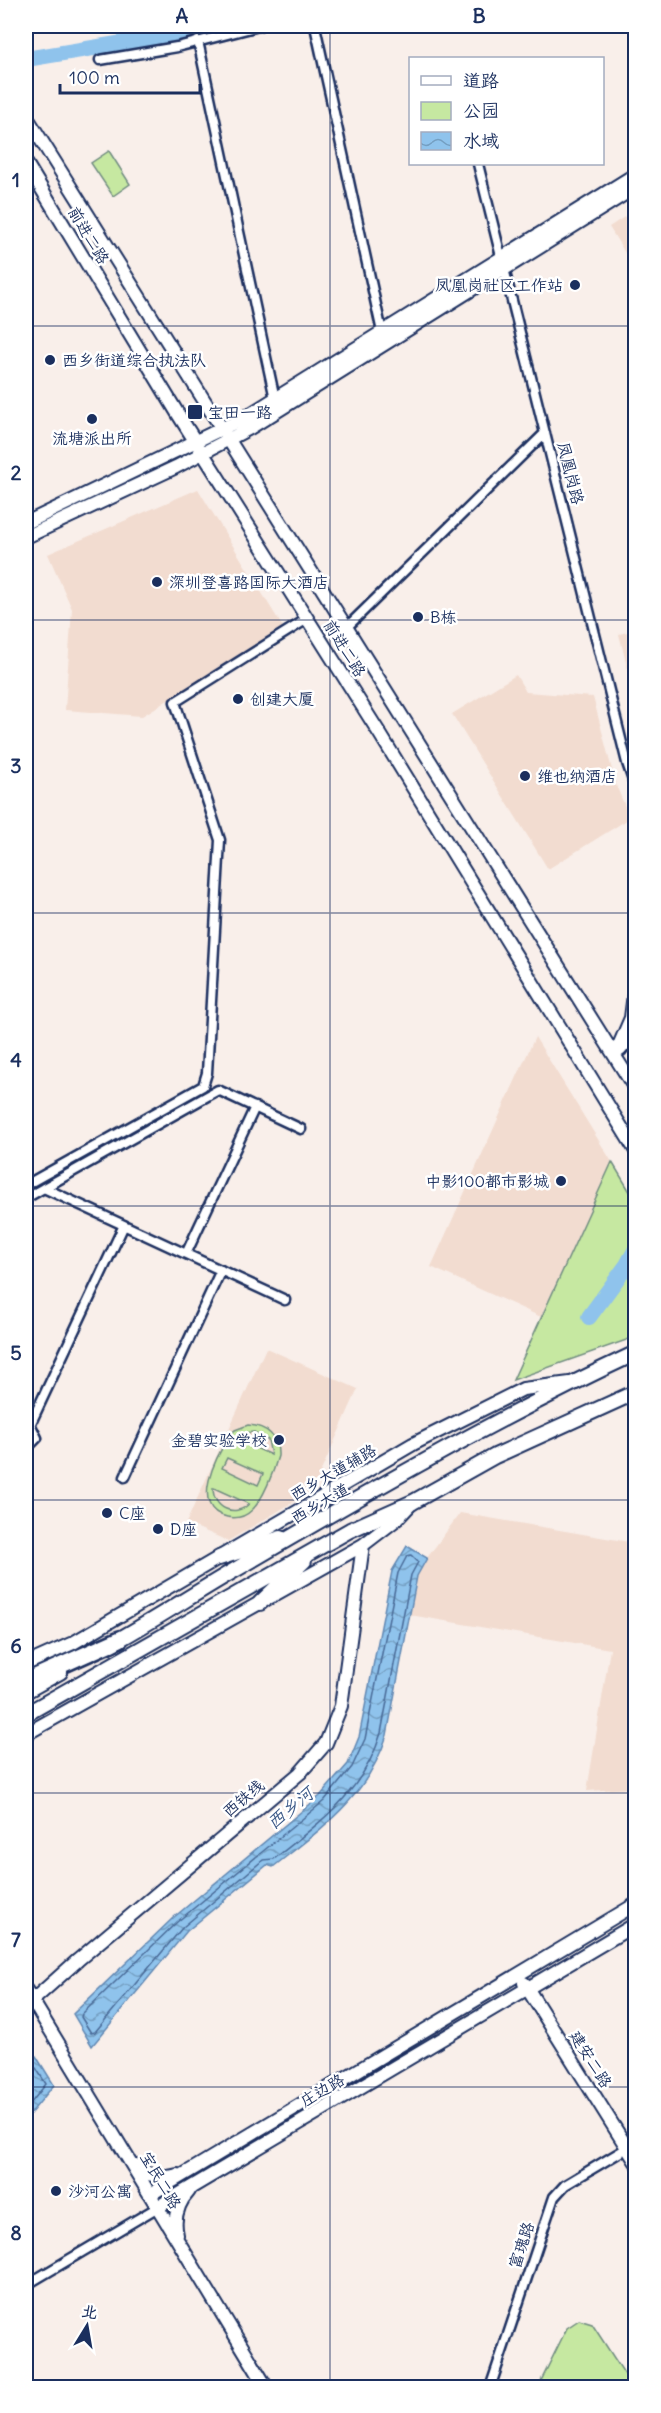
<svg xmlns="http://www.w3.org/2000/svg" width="661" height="2413" viewBox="0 0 661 2413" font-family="Delius,'LXGW WenKai TC',sans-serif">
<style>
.built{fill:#f2dcd0}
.green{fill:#c6e8a1;stroke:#708c80;stroke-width:1.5;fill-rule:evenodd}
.water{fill:url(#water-waves);stroke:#6188b3;stroke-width:1.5}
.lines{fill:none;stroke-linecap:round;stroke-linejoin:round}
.shore{stroke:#496a97;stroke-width:1.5}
.river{stroke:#8fc3ec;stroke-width:16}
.street-casing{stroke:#1b2f5e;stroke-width:13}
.secondary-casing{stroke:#1b2f5e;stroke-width:16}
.primary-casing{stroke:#1b2f5e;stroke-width:18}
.highway-casing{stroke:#1b2f5e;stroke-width:20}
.street{stroke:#fff;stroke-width:8}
.secondary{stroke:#fff;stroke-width:12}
.primary{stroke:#fff;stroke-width:14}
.highway{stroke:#fff;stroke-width:15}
.grid{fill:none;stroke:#1b2f5e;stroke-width:1.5;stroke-opacity:0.55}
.poi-dot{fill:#1b2f5e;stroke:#fff;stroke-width:2}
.labels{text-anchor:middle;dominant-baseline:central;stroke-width:5;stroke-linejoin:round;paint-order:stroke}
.street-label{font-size:16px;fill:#1b2f5e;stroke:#fff}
.poi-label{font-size:16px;fill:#1b2f5e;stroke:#fff;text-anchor:start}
.water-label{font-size:18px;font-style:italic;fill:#3e5b89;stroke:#fff}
.neatline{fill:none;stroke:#1b2f5e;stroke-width:2}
.grid-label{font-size:20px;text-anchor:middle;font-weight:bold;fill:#1b2f5e}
</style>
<defs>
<pattern id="water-waves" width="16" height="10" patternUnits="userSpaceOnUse" patternTransform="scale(1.5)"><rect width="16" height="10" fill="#8fc3ec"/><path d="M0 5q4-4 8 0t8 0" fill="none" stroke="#749fc2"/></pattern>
</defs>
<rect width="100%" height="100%" fill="#f9efea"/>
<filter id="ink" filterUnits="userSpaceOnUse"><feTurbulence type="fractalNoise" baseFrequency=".0167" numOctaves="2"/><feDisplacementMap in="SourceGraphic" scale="12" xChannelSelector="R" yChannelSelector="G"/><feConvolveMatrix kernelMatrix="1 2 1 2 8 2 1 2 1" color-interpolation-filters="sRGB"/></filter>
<g filter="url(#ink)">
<path class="built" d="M635,210V269L609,227Z
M198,489L284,629L142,716L65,710L72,609L48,554Z
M635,630H636L635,699L619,634Z
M516,675L526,692L593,697L616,785L630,818L548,869L452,714Z
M535,1037L612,1162L541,1317L431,1267Z
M266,1348L358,1389L312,1491L228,1541L186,1523Z
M460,1513L635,1543V1788L587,1791L610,1649L410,1615L417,1576L427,1558Z"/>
<path class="green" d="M109,151L130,184L113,196L91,163Z
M612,1162L635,1200V1337L513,1380Z
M248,1425C267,1426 279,1437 278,1456C274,1471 263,1500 252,1510C245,1517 236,1519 227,1517C188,1508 217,1455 230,1435L235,1430ZM254,1432L268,1440L271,1455L236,1439L244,1433ZM227,1458L263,1474L258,1485L222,1468ZM213,1488H214L249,1504C234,1518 213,1508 213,1488Z
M579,2320L592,2324L633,2387H538L567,2328Z"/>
<path class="water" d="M407,1546L427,1558L417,1576L387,1735C367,1798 322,1828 273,1867L267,1865L187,1931L92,2046L73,2014L173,1918L320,1796L348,1764L359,1737L392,1571Z
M36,2056L54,2085L26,2119V2068Z"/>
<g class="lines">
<path class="shore" d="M411,1555L418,1562L411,1575L381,1733C363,1793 320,1822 274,1859L263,1860L183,1927L95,2032L91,2033L81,2017L82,2014L177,1922L324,1801L352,1767L365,1739L398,1573L407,1556Z
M26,2071L36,2068L46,2084L26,2109"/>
<path class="river" d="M26,59L178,34L207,26
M589,1317L627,1265L636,1249"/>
<g class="street-casing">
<path id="street" d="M315,26L382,332
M198,41L275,399
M100,60L177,47L259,26
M478,164L627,763L636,789
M346,628L545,433
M26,1185L203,1086L207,1073L220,840L175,702L307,619
M44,1188L285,1300
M26,1198L218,1090L301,1129
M186,1254L255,1107
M26,1416L37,1438L26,1449
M30,1425L124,1225
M125,1477L221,1270
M26,2285L158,2207
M490,2388L554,2197L565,2185L627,2148"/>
</g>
<g class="secondary-casing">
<path id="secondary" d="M26,116L636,1090
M26,163L178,414L380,734L636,1151
M26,523L244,418L636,174
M26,537L176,467L250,428L636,187
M620,1050L636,1031
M615,1055L631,1018L636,978
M26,1664L73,1643L413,1444L523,1389L570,1383
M26,1734L363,1545L397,1519L412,1503
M524,1983L636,2162
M26,1990L267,2388
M26,2010L32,2001L78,1960L300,1773L326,1743L341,1706L363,1545
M136,2165C148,2176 161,2180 178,2175
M151,2194L636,1904
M158,2207L636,1924
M177,2235C173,2218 177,2204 189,2191"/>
</g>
<g class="primary-casing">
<path id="primary" d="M219,1558L281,1538
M260,1603L304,1561
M111,1644C151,1622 189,1597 228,1574C361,1496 496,1418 636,1353
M26,1691L60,1672
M26,1714L350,1530L413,1502L495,1456L636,1392"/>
</g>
<g class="highway-casing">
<path id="highway" d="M26,1681L120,1639"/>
</g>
<use href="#street" class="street"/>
<use href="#secondary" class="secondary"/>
<use href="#primary" class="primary"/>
<use href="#highway" class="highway"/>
</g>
</g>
<path class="grid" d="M330,26V2388M26,326H636M26,620H636M26,913H636M26,1206H636M26,1500H636M26,1793H636M26,2087H636"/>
<g class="poi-dot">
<circle cx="575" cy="285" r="6"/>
<circle cx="50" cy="360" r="6"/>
<rect x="187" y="404" width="16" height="16" rx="3"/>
<circle cx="92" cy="419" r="6"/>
<circle cx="157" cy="582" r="6"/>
<circle cx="418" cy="617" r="6"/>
<circle cx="238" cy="699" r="6"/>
<circle cx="525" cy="776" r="6"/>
<circle cx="561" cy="1181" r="6"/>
<circle cx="279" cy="1440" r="6"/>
<circle cx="107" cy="1513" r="6"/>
<circle cx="158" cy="1529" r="6"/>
<circle cx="56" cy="2191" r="6"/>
</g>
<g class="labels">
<g class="street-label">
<text transform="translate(89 235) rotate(59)">前进二路</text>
<text transform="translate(571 473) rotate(76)">凤凰岗路</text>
<text transform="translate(345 648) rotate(58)">前进二路</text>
<text transform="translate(333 1472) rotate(-30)">西乡大道辅路</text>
<text transform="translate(320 1503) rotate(-30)">西乡大道</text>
<text transform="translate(243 1798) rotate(-40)">西铁线</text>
<text transform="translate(591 2059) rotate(58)">建安二路</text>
<text transform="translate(322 2090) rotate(-31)">庄边路</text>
<text transform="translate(161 2180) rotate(59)">宝民二路</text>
<text transform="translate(521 2245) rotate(-72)">富瑰路</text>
</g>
<g class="poi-label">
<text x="563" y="285" text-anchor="end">凤凰岗社区工作站</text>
<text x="62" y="360">西乡街道综合执法队</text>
<text x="208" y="412">宝田一路</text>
<text x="92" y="438" text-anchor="middle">流塘派出所</text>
<text x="169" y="582">深圳登喜路国际大酒店</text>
<text x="430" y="617">B栋</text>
<text x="250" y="699">创建大厦</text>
<text x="537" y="776">维也纳酒店</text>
<text x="549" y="1181" text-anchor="end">中影100都市影城</text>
<text x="267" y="1440" text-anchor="end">金碧实验学校</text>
<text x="119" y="1513">C座</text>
<text x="170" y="1529">D座</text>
<text x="68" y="2191">沙河公寓</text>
</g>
<g class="water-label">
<text transform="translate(290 1808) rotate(-40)">西乡河</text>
</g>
</g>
<rect width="661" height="2413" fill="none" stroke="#fff" stroke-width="66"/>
<rect x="409" y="57" width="195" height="108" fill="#ffffff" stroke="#a4acbf" stroke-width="1.5"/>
<rect x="421" y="76" width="30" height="9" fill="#ffffff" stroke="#a4acbf" stroke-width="1.5"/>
<text x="463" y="87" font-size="18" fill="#1b2f5e">道路</text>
<rect x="421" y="102" width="30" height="18" fill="#c6e8a1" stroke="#a4acbf" stroke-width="1.5"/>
<text x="463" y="117" font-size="18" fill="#1b2f5e">公园</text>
<rect x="421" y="132" width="30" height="18" fill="url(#water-waves)" stroke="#a4acbf" stroke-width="1.5"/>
<text x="463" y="147" font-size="18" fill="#1b2f5e">水域</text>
<g transform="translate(87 2326) rotate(11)" stroke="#ffffff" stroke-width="4.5" paint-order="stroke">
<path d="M0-4.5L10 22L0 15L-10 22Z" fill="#1b2f5e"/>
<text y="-9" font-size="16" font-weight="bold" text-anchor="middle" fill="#1b2f5e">北</text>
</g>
<path d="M60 84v9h140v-9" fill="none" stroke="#1b2f5e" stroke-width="3"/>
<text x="69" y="84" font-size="18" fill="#1b2f5e" stroke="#ffffff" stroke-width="4.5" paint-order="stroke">100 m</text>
<rect x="33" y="33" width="595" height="2347" class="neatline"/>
<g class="grid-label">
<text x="182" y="23">A</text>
<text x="479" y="23">B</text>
<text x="16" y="187">1</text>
<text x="16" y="480">2</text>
<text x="16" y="773">3</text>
<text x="16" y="1067">4</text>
<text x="16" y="1360">5</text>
<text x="16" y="1653">6</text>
<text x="16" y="1947">7</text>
<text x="16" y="2240">8</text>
</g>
</svg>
